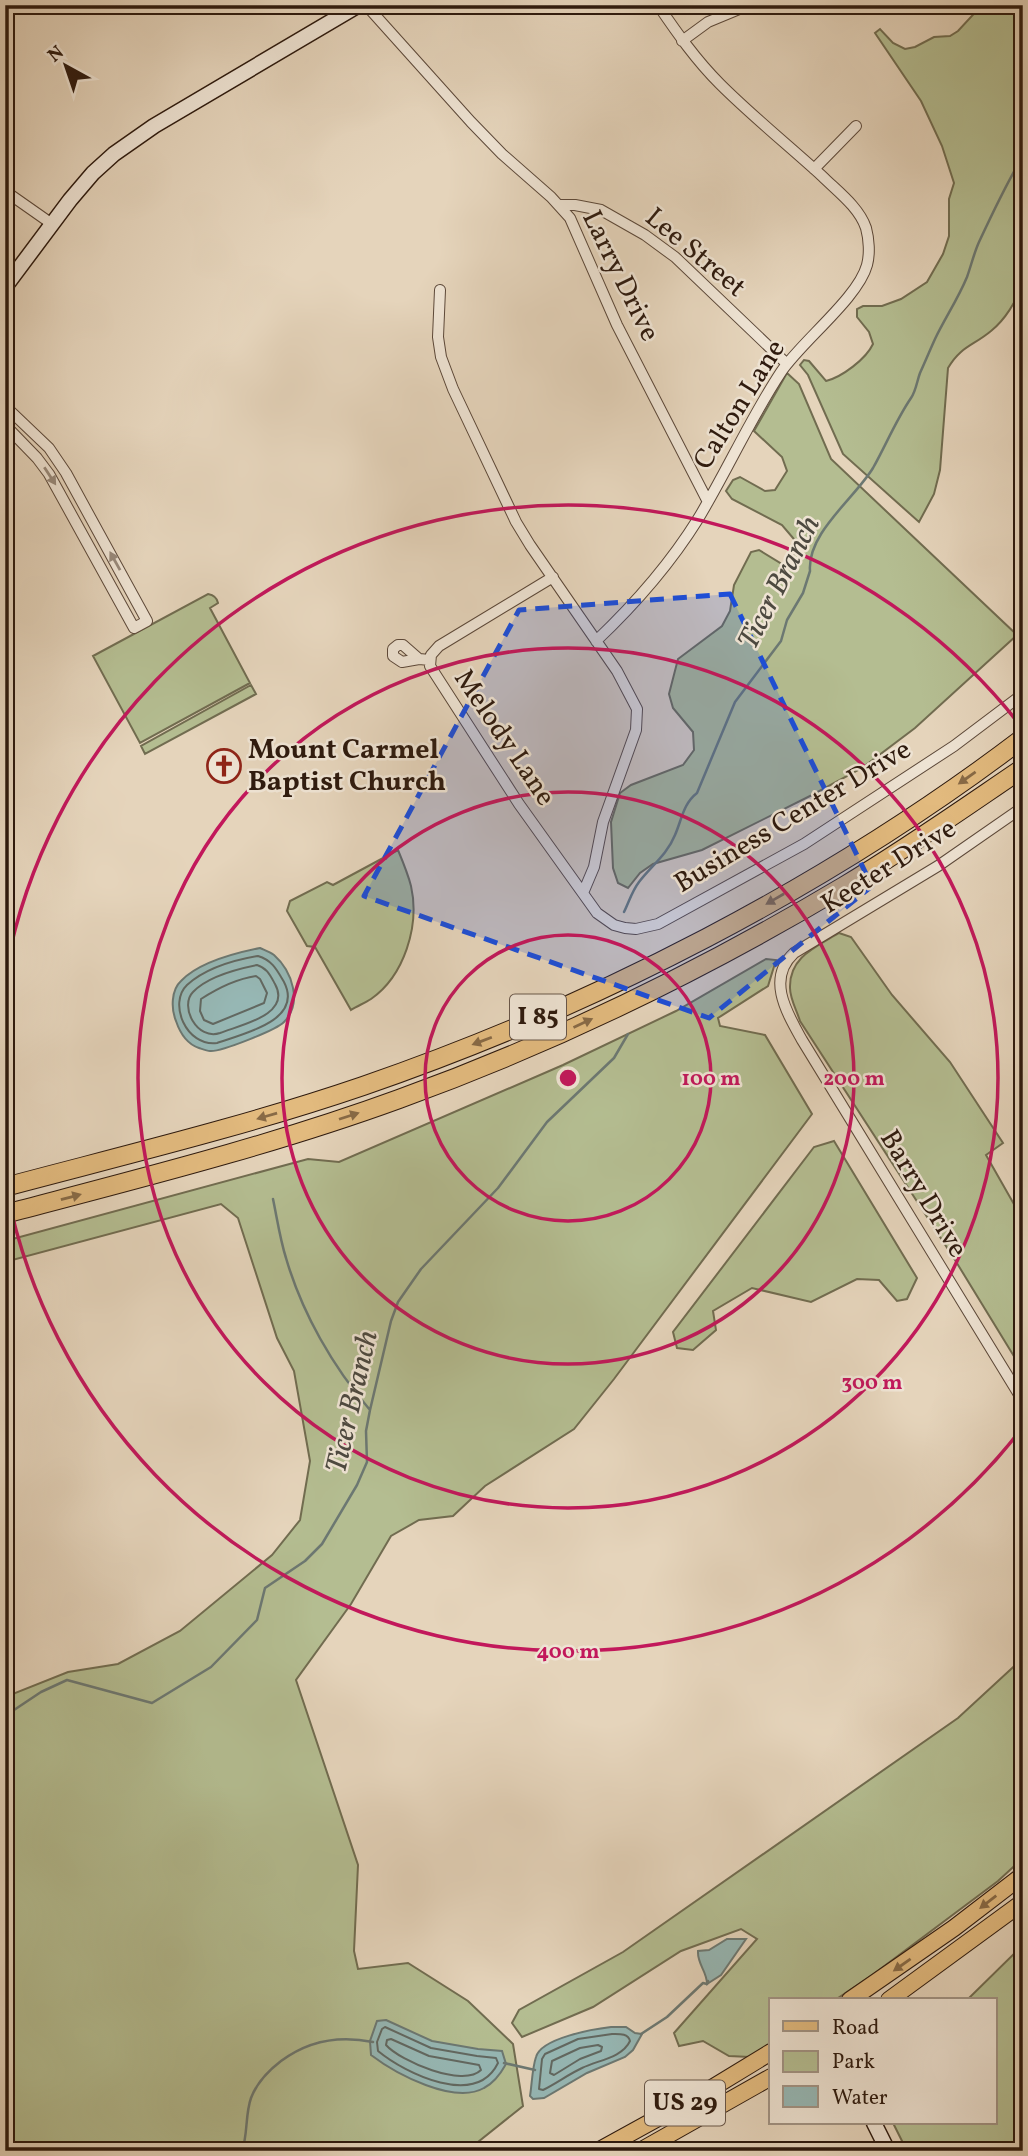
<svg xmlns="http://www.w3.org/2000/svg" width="1028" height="2156" viewBox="0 0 1028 2156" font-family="Vollkorn,serif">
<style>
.green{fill:#b4bd91;stroke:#716c50;stroke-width:2}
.water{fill:#96b7b4;stroke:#6c7872;stroke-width:2}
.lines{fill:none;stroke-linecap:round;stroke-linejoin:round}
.shore{stroke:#626861;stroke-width:2}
.stream{stroke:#6c7872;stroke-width:2.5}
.street-casing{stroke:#5c4839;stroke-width:12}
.secondary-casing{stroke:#2e1a0e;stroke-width:17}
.primary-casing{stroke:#2e1a0e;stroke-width:18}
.highway-casing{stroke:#2e1a0e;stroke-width:20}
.street{stroke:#eee3d3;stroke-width:10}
.secondary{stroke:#eee3d3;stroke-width:14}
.primary{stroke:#e2ba7e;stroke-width:16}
.highway{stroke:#e2ba7e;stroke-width:18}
.oneway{fill:#98897a}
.oneway2{fill:#886a46}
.marked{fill:#1d4ed8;fill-opacity:0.2;stroke:#1d4ed8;stroke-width:5;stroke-dasharray:14 9;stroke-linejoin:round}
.ring{fill:none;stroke:#c2185b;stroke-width:3.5}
.labels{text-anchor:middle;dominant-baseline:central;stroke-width:5;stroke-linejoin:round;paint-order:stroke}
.shield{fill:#eee3d3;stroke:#685649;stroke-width:2}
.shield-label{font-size:26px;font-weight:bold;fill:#2e1a0e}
.street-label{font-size:28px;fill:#2e1a0e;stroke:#eee3d3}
.poi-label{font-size:28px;font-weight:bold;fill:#2e1a0e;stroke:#eee3d3;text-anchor:start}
.water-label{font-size:30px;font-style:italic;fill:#4d4940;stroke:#eee3d3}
.centre{fill:#c2185b;stroke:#eee3d3;stroke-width:3.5}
.ring-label{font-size:21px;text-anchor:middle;font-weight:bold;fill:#c2185b;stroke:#eee3d3;stroke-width:5;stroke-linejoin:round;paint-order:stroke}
</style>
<rect width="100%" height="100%" fill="#e5d4bb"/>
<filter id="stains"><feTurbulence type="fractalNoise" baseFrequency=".00286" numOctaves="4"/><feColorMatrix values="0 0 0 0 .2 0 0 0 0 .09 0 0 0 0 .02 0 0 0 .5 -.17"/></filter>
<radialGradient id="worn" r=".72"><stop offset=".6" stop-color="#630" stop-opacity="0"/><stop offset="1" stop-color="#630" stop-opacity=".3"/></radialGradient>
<path class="green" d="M982,5H1023V285C1015,302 1006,319 991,331C973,346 961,346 948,368L940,470L934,494L919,522L843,454L808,375L800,365L804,360L809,361L826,381C842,377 866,359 873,344L869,332L857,317V309L863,306H882L901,299L927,282L943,254L949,236V199L954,183L942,146L921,101L875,33L880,29L893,43L905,49L915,47L934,37L950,36L958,31Z
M787,373L799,384L831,459L1017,635L915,728L862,768L814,794L702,850L653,864L640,873L628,888L618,883L613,868L611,822L620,793L631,785L683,765L694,750L693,732L673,708L669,694L678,659L722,626L730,611L734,585L751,552L759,550L782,564L793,557L799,545L782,525L732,499L726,491L733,480L740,477L765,491L775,490L787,471L782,457L754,431Z
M208,594C213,595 217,597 218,603L210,608L250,683L140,743L93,656Z
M251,685L256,694L145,754L141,746Z
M398,850C403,862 408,874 411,886C420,926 404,976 371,999C365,1003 357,1006 351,1010L315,947L307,946L287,911L290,901L327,882L333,885Z
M839,933L851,937L892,995L950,1062L1003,1143L986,1155L1023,1220V1371L955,1260L800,1021C797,1011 790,999 790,988C789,957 816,947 839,933Z
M766,959L776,960L768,986L718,1018L720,1026L765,1035L812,1114L614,1379L574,1429L485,1486L453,1516L419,1520L391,1536L351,1604L296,1680L358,1865L354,1951L358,1969L408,1963L468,2001L513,2044L523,2106L473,2146V2151H5V1703L15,1693L68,1672L118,1664L180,1631L272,1555L300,1520L310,1461L294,1371L277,1338L238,1218L221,1204L5,1262V1241L308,1159L339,1162L563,1065L676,1011Z
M834,1141L917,1278L907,1299L897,1301L879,1280L857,1279L811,1302L752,1288L713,1311L716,1330L693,1350L677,1348L673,1332L814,1147Z
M1023,1658V1858L998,1881L871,1976L835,2000H771V2043L750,2057L729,2056L703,2041L679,2046L674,2033L757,1939L741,1929L681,1951L593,2007L522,2037L512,2023L519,2010L623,1952L958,1718Z
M1023,1945V2151H907L893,2123H995V2000H967Z"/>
<path class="water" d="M260,948C264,950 270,952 274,955C292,971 303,1003 284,1022C276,1030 221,1052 210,1051C207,1051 202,1049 199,1048C187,1044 180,1033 176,1021C171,1009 171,990 181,981C199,962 235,953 260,948Z
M727,1939H746L721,1975L707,1984C707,1971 697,1964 698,1951L709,1950Z
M386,2020L432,2041L478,2049L502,2051L506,2064C501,2073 494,2083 484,2088C454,2105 396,2074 371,2055L370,2041L377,2021Z
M611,2027H626L635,2033L642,2034L633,2050L625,2057L587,2073L544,2098L533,2099L530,2096C532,2084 532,2069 536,2057C541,2038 594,2029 611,2027Z"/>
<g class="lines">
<path class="shore" d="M258,956C272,960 277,970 284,982C304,1021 242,1034 217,1043C186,1047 168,1003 187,985C206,968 234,960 258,956Z
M257,965C267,968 270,975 275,984C292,1015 240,1025 220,1033C197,1041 179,1006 193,992C208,976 237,969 257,965Z
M256,976L260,979L267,993L264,1003L213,1024L204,1020L200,1011L201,999C218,988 236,979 256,976Z
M385,2027L431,2048L477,2056L496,2058L498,2063C476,2108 406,2074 378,2051L377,2042L382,2029Z
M612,2034C619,2034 628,2033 630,2041C622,2058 598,2060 582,2068C569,2074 557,2083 543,2090L539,2089L542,2059L545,2054L578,2039Z
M391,2039L429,2056L479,2065L481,2070C463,2088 400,2061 386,2045L387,2040Z
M598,2045L602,2047L601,2051L580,2059L554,2075L550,2073L552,2061L580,2048Z"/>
<path class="stream" d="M624,912C629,902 632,891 639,882C651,866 667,855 675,835C682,819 683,804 697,793L735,702L781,641L787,620L803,593L810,571C807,533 855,498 873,468C886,445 896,420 911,398C916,391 917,381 920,373C925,362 930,350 935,339C945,318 958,299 967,277C971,266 974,253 979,242C992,214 1007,182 1023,156
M273,1199C277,1218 280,1239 286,1258C302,1313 333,1367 370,1410
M5,1716L41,1692L67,1680L152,1703L211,1667L257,1620L265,1588L305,1561L322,1544L357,1485L367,1462L366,1431L370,1410L391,1321L398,1302L421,1269L498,1188L547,1122L614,1058L628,1034
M641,2034L667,2017L703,1983L707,1984L708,1981
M504,2063L535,2070
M242,2151C248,2134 245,2115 251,2098C257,2082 268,2071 281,2061C309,2040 339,2035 373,2042"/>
<g class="street-casing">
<path id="street" d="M328,5L339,17
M366,5L471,122L502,154L551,197L570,218L617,325L708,502
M682,41L708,22L749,5
M814,169L856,126
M5,191L52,224
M559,205H575L601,210L645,235L675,257L787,364
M440,290L438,337L441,357L453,389L516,522L530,545L617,671L637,709L636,730L603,822L594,867L583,893
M5,406L49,448L66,473L147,621L134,628L49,474L37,458L5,425
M553,577L439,646L431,655L430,666L519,804L597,913L614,925L625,928L636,929L658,924L804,844L954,746L1023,694
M596,641C635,604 670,564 698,519C727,471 750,419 781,372C802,341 858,298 867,265C870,254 869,239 866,228C859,207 837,191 822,176C788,145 752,116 720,84C696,60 677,33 658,5
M419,659L403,645H398L393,649V656L402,662L419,659L430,660
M1023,807L938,866L794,953C766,979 787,1013 802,1040L1023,1401"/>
</g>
<g class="secondary-casing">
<path id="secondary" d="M5,287L70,200L93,173L114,154L154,126L359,5
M874,2123L888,2151"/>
</g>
<g class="primary-casing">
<path id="primary" d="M850,2000L954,1928L1023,1875
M889,2000L1023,1902
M598,2151L707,2091L771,2052
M640,2151L771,2077"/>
</g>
<g class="highway-casing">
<path id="highway" d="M5,1187C125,1155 246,1126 363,1086C595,1006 827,887 1023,738
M5,1214C137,1179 270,1146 399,1099C554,1043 703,970 844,886C906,849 964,808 1023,768"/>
</g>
<use href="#street" class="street"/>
<use href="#secondary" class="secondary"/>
<use href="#primary" class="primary"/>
<use href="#highway" class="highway"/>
</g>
<defs><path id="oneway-solid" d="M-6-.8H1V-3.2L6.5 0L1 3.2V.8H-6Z" transform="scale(1.75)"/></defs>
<g class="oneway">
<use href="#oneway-solid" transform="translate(50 476) rotate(57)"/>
<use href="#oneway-solid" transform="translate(115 561) rotate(-119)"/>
</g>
<g class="oneway2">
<use href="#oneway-solid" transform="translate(967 778) rotate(145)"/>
<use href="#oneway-solid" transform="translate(775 899) rotate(150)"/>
<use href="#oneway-solid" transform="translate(583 1023) rotate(-25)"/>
<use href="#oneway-solid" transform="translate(482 1041) rotate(159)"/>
<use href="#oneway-solid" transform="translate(267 1116) rotate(164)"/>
<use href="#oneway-solid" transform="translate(349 1116) rotate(-18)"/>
<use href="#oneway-solid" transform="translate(71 1197) rotate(-15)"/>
<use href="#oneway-solid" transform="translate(988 1902) rotate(142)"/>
<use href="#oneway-solid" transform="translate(902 1965) rotate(145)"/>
</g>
<path class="marked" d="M730,594L872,886L709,1018L364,896L519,610Z"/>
<g class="ring">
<circle cx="568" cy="1078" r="143"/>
<circle cx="568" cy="1078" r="286"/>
<circle cx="568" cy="1078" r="430"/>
<path d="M1023 1427A573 573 0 0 1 6 1187M6 969A573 573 0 0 1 1023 729"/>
</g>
<defs>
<g id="church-ring" transform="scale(1.75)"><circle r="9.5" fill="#eee3d3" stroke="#8f2418" stroke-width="1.5"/><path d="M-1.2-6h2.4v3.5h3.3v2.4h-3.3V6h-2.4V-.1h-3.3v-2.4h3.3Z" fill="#8f2418"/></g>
</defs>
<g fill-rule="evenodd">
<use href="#church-ring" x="224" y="766"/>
</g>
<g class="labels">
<g class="shield">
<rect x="510" y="994.5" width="56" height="45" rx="5"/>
<rect x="645" y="2080.5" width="80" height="45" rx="5"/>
</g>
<g class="shield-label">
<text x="538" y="1017">I 85</text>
<text x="685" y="2103">US 29</text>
</g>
<g class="street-label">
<text transform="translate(695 253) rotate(40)">Lee Street</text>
<text transform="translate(620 276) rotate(64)">Larry Drive</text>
<text transform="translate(740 405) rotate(-58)">Calton Lane</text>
<text transform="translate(504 738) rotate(56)">Melody Lane</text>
<text transform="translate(793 817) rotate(-31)">Business Center Drive</text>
<text transform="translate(889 867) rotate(-32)">Keeter Drive</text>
<text transform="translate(923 1194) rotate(59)">Barry Drive</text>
</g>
<g class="poi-label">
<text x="248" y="750">Mount Carmel<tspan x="248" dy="32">Baptist Church</tspan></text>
</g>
<g class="water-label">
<text transform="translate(780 583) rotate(-63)">Ticer Branch</text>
<text transform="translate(353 1402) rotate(-77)">Ticer Branch</text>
</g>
</g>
<circle cx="568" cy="1078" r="10" class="centre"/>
<g class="ring-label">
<text x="711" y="1085">100 m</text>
<text x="854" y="1085">200 m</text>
<text x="872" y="1389">300 m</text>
<text x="568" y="1658">400 m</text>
</g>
<rect width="1028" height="2156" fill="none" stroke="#e5d4bb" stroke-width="28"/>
<rect x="7" y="7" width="1014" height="2142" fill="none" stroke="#2e1a0e" stroke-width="3.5"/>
<rect x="14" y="14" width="1000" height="2128" fill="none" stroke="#2e1a0e" stroke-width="2"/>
<rect x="769" y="1998" width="228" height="126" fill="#eee3d3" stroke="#a19384" stroke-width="2"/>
<rect x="783" y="2021" width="35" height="10" fill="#e2ba7e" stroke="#a19384" stroke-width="2"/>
<text x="832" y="2034" font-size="21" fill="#2e1a0e">Road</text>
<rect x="783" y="2051" width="35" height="21" fill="#b4bd91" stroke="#a19384" stroke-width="2"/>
<text x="832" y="2068" font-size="21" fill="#2e1a0e">Park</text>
<rect x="783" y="2086" width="35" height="21" fill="#96b7b4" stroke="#a19384" stroke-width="2"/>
<text x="832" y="2104" font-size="21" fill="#2e1a0e">Water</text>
<g transform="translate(66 66) rotate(320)" stroke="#eee3d3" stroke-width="5" paint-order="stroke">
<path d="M0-5L12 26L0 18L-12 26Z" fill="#2e1a0e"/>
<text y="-10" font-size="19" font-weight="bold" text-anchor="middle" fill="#2e1a0e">N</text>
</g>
<rect width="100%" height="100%" filter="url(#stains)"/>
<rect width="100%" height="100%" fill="url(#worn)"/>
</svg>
